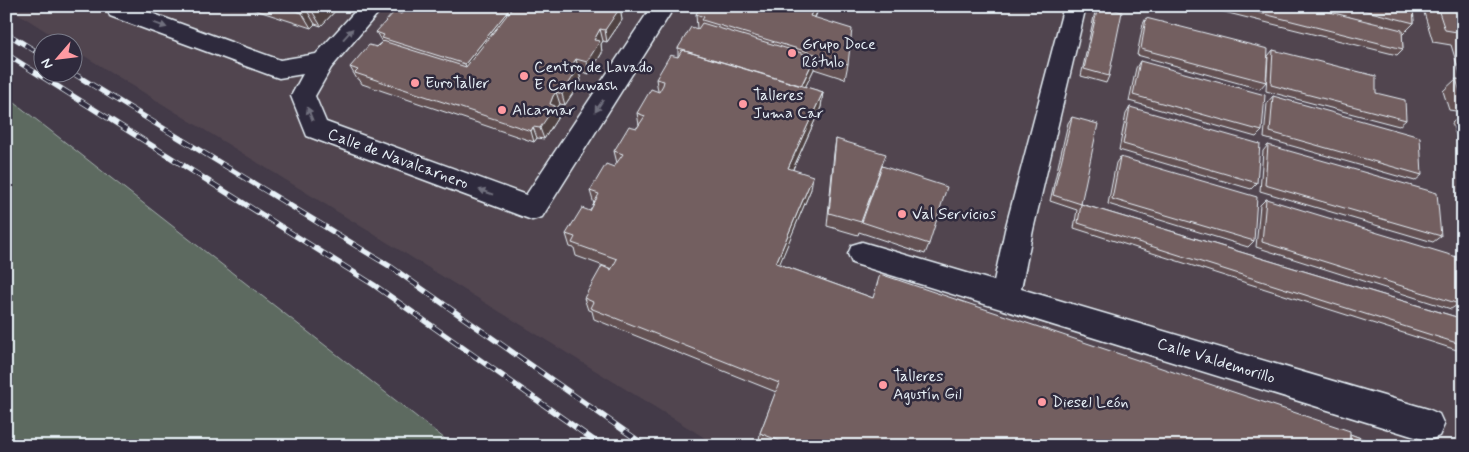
<svg xmlns="http://www.w3.org/2000/svg" width="1469" height="452" viewBox="0 0 1469 452" font-family="Mynerve,sans-serif">
<style>
.built{fill:#51454f}
.green{fill:#5d6a60;stroke:#a2aeac}
.lines{fill:none;stroke-linecap:round;stroke-linejoin:round}
.minor-casing{stroke:#e8f1f8;stroke-width:3}
.minor{fill:#2f2a3d;fill-rule:evenodd}
.rail-casing{stroke:#e8f1f8;stroke-width:5.5}
.rail{stroke:#2f2a3d;stroke-width:4;stroke-dasharray:11;stroke-linecap:butt}
.wall{fill:#635153;stroke:#e8f1f8}
.shaded-wall{fill:#504243;stroke:#e8f1f8}
.building{fill:#735e60;stroke:#e8f1f8}
.oneway{fill:#70707e}
.poi-dot{fill:#ff9aa2;stroke:#2f2a3d;stroke-width:2}
.labels{text-anchor:middle;dominant-baseline:central;stroke-width:5;stroke-linejoin:round;paint-order:stroke}
.poi-label{font-size:16px;fill:#e8f1f8;stroke:#2f2a3d;text-anchor:start}
.street-label{font-size:16px;fill:#e8f1f8;stroke:#2f2a3d}
</style>
<rect width="100%" height="100%" fill="#433a48"/>
<filter id="ink" filterUnits="userSpaceOnUse"><feTurbulence type="fractalNoise" baseFrequency=".02" numOctaves="2"/><feDisplacementMap in="SourceGraphic" scale="10" xChannelSelector="R" yChannelSelector="G"/><feConvolveMatrix kernelMatrix="1 2 1 2 8 2 1 2 1" color-interpolation-filters="sRGB"/></filter>
<g filter="url(#ink)">
<path class="built" d="M6,6H1463V446H718L73,49L72,42H63Z"/>
<path class="green" d="M6,96L454,446H6Z"/>
<g class="lines">
<g class="minor-casing">
<path id="minor" d="M106,6H132L280,60L316,54L360,6H384L331,68L315,96L326,122L526,195L652,6H675L542,217L532,220L307,136L291,96L303,74L279,78L270,75L110,16Z
M1064,6H1086L1033,230L1021,289L1428,409L1439,414L1444,425L1439,436L1428,441L852,263L848,254L852,245L862,242L994,281L1005,230Z"/>
</g>
<use href="#minor" class="minor"/>
<g class="rail-casing">
<path id="rail" d="M6,33L42,55
M6,54L374,285L602,446
M71,72L391,267L646,446"/>
</g>
<use href="#rail" class="rail"/>
</g>
<path class="wall" d="M243,6H340L321,26L315,24L311,28Z
M404,6H632L627,12L621,11L620,12L622,20L607,42L603,41L601,44L602,53L589,74L579,71L581,81L565,105L560,104L557,107L556,109L558,117L544,139L537,138L534,142L362,84L359,79H357L350,67L382,42L376,32L406,10Z
M820,6L815,18L848,64L845,79L814,69L805,87L823,92L821,107L793,169L811,189L779,264L873,298L1350,434L1382,446H769L759,442L760,433L776,392L594,319L592,311L588,310L584,298L612,269L576,256L574,248L570,247L566,234L590,211L594,204L590,191L614,167L617,163L614,151L637,128L639,125L637,113L658,91L656,79L678,57V48L697,29L696,14Z
M1098,6L1109,76L1106,83L1081,76L1095,12Z
M1200,6H1413L1414,23L1402,35L1403,49L1397,55Z
M1422,6H1463V112L1449,110L1443,91L1456,79L1462,80L1451,45L1433,42Z
M1146,18L1266,82L1260,89L1137,55L1143,24Z
M1273,50L1376,93L1406,120L1399,126L1266,91L1268,56Z
M1140,61L1262,131L1256,137L1129,101L1136,68Z
M1273,96L1422,175L1415,181L1264,138L1267,103Z
M1130,107L1257,183L1251,189L1119,150L1126,114Z
M1072,117L1081,204L1463,319V352L1074,228L1077,210L1050,201L1068,123Z
M1459,117H1463V157L1452,123Z
M836,139L883,166L929,244L925,254L859,232L858,235L827,226L834,153Z
M1268,145L1441,236L1433,242L1260,191L1263,151Z
M1120,157L1254,241L1248,247L1108,204L1116,163Z
M1266,199L1459,304L1451,309L1256,247L1260,205Z"/>
<path class="shaded-wall" d="M317,6H340L321,26L312,11Z
M512,6H529L471,79L465,64Z
M615,6H618L619,10L618,6H620L622,20L607,42L605,30Z
M626,6H632L627,12Z
M815,6H820L808,31L810,16Z
M306,9L315,24L311,28L302,13Z
M600,29L603,41L601,44L602,53L589,74L587,62L594,40Z
M815,57L814,69L799,100L800,89Z
M576,59L581,81L565,105L562,94L574,62Z
M556,92L560,104L556,109L558,117L544,139L540,128L553,96Z
M823,92L821,107L787,182L788,168Z
M533,127L537,138L534,142L531,131Z
M813,176L811,189L775,275L776,263Z"/>
<path class="building" d="M282,6H317L312,11L306,9L302,13Z
M410,6H512L465,64L382,38L384,35L376,32L395,11L401,14Z
M514,6H615L614,7L620,8L605,30L600,29L594,40L600,41L587,62L576,59L574,62L572,67L578,69L562,94L556,92L553,96L550,104L555,106L540,128L533,127L531,131L355,73L358,70L350,67L369,45L377,47L383,41L466,67Z
M701,6H815L810,16L852,29L848,64L702,20L704,17L696,14Z
M1098,6H1101L1122,12L1109,76L1084,69Z
M1232,6H1306L1402,30L1403,49Z
M1347,6H1413L1414,23Z
M1437,6H1463V33L1445,30Z
M1146,18L1268,49L1266,82L1141,49Z
M702,23L815,57L801,86L685,51L686,50L678,48L691,27L698,29Z
M1458,38L1463,39V53Z
M682,50L823,92L788,168L813,176L776,263L873,298L880,274L1350,431V446H792L760,433L779,383L590,308L593,302L584,298L602,266L611,270L617,259L572,243L575,237L566,234L582,208L590,211L599,194L590,191L606,164L614,167L623,154L614,151L629,126L637,128L645,116L637,113L651,89L659,92L663,85L664,81L656,79L670,55L678,57Z
M1273,50L1376,76V93L1405,100L1406,120L1271,85Z
M1140,61L1265,95L1262,131L1133,95Z
M1456,79L1463,80V99L1462,98Z
M1273,96L1420,137L1422,175L1270,132Z
M1130,107L1260,144L1257,183L1123,144Z
M1072,117L1098,124L1081,204L1053,195Z
M1459,117H1463V127Z
M836,139L886,154L861,222L829,213Z
M1268,145L1437,193L1441,236L1265,185Z
M1120,157L1257,197L1254,241L1112,199Z
M882,166L947,187L929,244L862,222Z
M1266,199L1457,257L1459,304L1262,242Z
M1081,204L1463,319V345L1078,223Z
M1350,434L1382,446H1350Z"/>
<defs><path id="oneway-solid" d="M-6-.8H1V-3.2L6.5 0L1 3.2V.8H-6Z" transform="scale(1.25)"/></defs>
<g class="oneway">
<use href="#oneway-solid" transform="translate(160 25) rotate(20)"/>
<use href="#oneway-solid" transform="translate(348 34) rotate(-48)"/>
<use href="#oneway-solid" transform="translate(599 106) rotate(123)"/>
<use href="#oneway-solid" transform="translate(310 114) rotate(-112)"/>
<use href="#oneway-solid" transform="translate(486 192) rotate(-160)"/>
</g>
</g>
<g class="poi-dot">
<circle cx="792" cy="53" r="5"/>
<circle cx="524" cy="76" r="5"/>
<circle cx="415" cy="83" r="5"/>
<circle cx="743" cy="104" r="5"/>
<circle cx="502" cy="110" r="5"/>
<circle cx="902" cy="214" r="5"/>
<circle cx="883" cy="385" r="5"/>
<circle cx="1042" cy="402" r="5"/>
</g>
<g class="labels">
<g class="poi-label">
<text x="802" y="44">Grupo Doce<tspan x="802" dy="18">Rótulo</tspan></text>
<text x="534" y="67">Centro de Lavado<tspan x="534" dy="18">E Carluwash</tspan></text>
<text x="425" y="83">EuroTaller</text>
<text x="753" y="95">Talleres<tspan x="753" dy="18">Juma Car</tspan></text>
<text x="512" y="110">Alcamar</text>
<text x="912" y="214">Val Servicios</text>
<text x="893" y="376">Talleres<tspan x="893" dy="18">Agustín Gil</tspan></text>
<text x="1052" y="402">Diesel León</text>
</g>
<g class="street-label">
<text transform="translate(398 159) rotate(20)">Calle de Navalcarnero</text>
<text transform="translate(1216 361) rotate(17)">Calle Valdemorillo</text>
</g>
</g>
<rect width="1469" height="452" fill="none" stroke="#2f2a3d" stroke-width="25"/>
<rect x="12" y="12" width="1444" height="427" fill="none" stroke="#e8f1f8" stroke-width="2" filter="url(#ink)"/>
<g transform="translate(58 58) rotate(242)"><circle r="24" fill="#2f2a3d" stroke="#797a88"/>
<path d="M0-4L9 19L0 12L-9 19Z" fill="#ff9aa2"/>
<text y="-8" font-size="14" font-weight="bold" text-anchor="middle" fill="#e8f1f8">N</text>
</g>
</svg>
